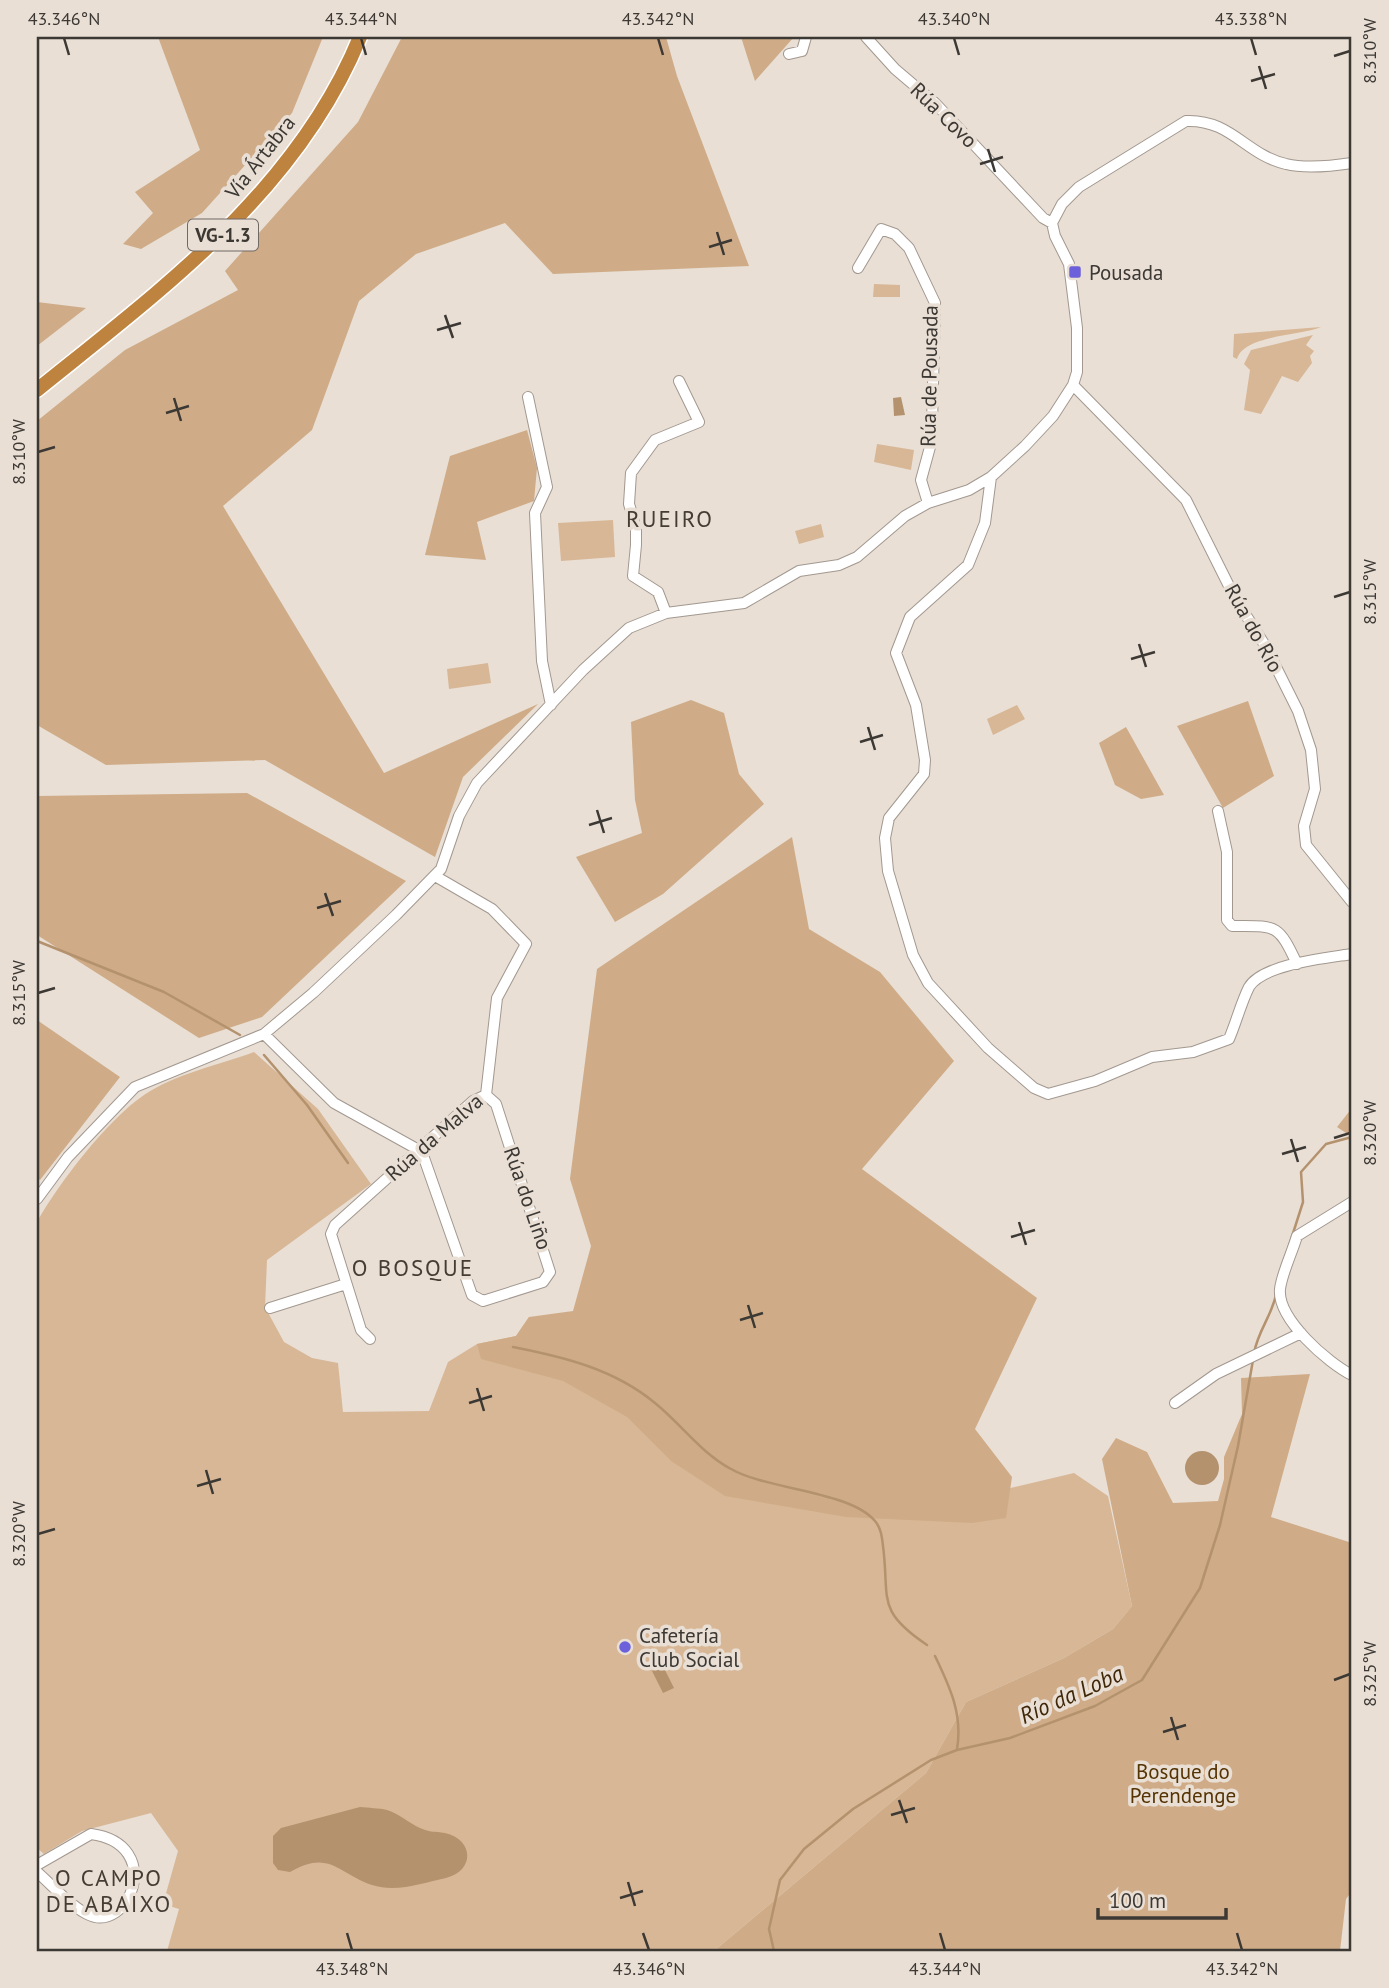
<svg xmlns="http://www.w3.org/2000/svg" width="1389" height="1988" viewBox="0 0 1389 1988" font-family="'PT Sans',sans-serif">
<style>
.green{fill:#d8b796}
.forest{fill:#cfac87}
.water{fill:#b4926e}
.lines{fill:none;stroke-linecap:round;stroke-linejoin:round}
.stream{stroke:#b4926e;stroke-width:2.5}
.minor-casing{stroke:#a2988f;stroke-width:12}
.highway-casing{stroke:#fff;stroke-width:17}
.minor{stroke:#fff;stroke-width:10}
.highway{stroke:#be833e;stroke-width:14}
.ticks{fill:none;stroke:#3c3834;stroke-width:2.5}
.poi-dot{fill:#6c61db;stroke:#e9dfd5;stroke-width:2.5}
.labels{text-anchor:middle;dominant-baseline:central;stroke-width:7;stroke-linejoin:round;paint-order:stroke}
.shield{fill:#e9dfd5;stroke:#706a64;stroke-width:2}
.shield-label{font-size:19px;font-weight:bold;fill:#3c3834}
.street-label{font-size:21px;fill:#3c3834;stroke:#e9dfd5}
.poi-label{font-size:21px;fill:#3c3834;stroke:#e9dfd5;text-anchor:start}
.park-label{font-size:21px;fill:#553303;stroke:#e9dfd5}
.neighbourhood-label{font-size:23px;letter-spacing:2px;fill:#453d34;stroke:#e9dfd5}
.water-label{font-size:23px;font-style:italic;fill:#3f2708;stroke:#e9dfd5}
.neatline{fill:none;stroke:#3c3834;stroke-width:2.5}
.ticks-label{font-size:18px;text-anchor:middle;fill:#3c3834}
</style>
<rect width="100%" height="100%" fill="#e9dfd5"/>
<path class="green" d="M874,284L900,285V297H873Z
M1321,327C1299,336 1244,335 1237,359L1233,357L1234,334Z
M1313,335L1306,345L1314,351L1310,356L1312,363L1298,382L1282,376L1261,414L1244,410L1250,370L1244,364L1251,350Z
M877,444L914,450L911,470L874,462Z
M613,520L615,557L561,561L558,523Z
M821,524L824,537L799,544L795,531Z
M488,663L491,683L449,689L447,669Z
M1017,705L1025,719L993,735L987,719Z
M254,1052L318,1109L371,1184L267,1260L265,1307L284,1342L312,1358L338,1363L343,1412L429,1411L448,1362L477,1344L516,1336L529,1317L964,1499L1074,1473L1108,1496L1132,1606L1113,1629L1064,1658L966,1702L926,1773L714,1951H167L179,1909L163,1904L178,1851L151,1813L82,1831L44,1854L37,1848V1222C58,1184 108,1119 144,1095C175,1074 219,1065 254,1052Z"/>
<path class="forest" d="M158,37H323L292,113L202,213L141,249L123,244L153,213L135,192L200,150Z
M402,37H666L677,76L749,266L553,274L505,223L416,254L359,301L312,430L223,506L384,773L538,704L463,777L435,857L265,760L106,765L37,725V421L125,350L238,290L225,271L358,122Z
M741,37H794L755,81Z
M37,302L86,308L37,346Z
M527,430L537,468L534,501L477,522L486,560L425,555L450,456Z
M691,700L724,713L739,774L764,804L663,894L615,922L576,857L642,833L635,800L631,722Z
M1248,701L1274,776L1223,808L1177,726Z
M1126,727L1164,795L1141,799L1115,785L1099,743Z
M247,793L406,881L262,1017L199,1038L37,935V796Z
M792,837L809,929L880,972L954,1061L862,1169L1037,1298L975,1429L1012,1477L1006,1518L972,1523L846,1517L725,1496L671,1461L627,1417L563,1381L481,1359L477,1344L516,1336L529,1317L573,1311L591,1246L570,1179L597,969Z
M37,1020L120,1077L40,1180L37,1177Z
M1352,1108V1137L1337,1127Z
M1310,1374L1271,1517L1352,1543V1891L1346,1899L1340,1951H714L926,1773L966,1702L1064,1658L1113,1629L1132,1606L1102,1459L1116,1438L1147,1452L1173,1503L1218,1501L1224,1479V1457L1242,1414L1241,1378Z"/>
<path class="water" d="M901,397L905,415L894,416L893,398Z
M1185 1468a17 17 0 1 1 34 0a17 17 0 1 1-34 0Z
M663,1666L674,1688L663,1693L652,1671Z
M360,1807C368,1808 379,1808 387,1810C398,1813 409,1823 420,1828C431,1833 434,1831 445,1833C473,1839 476,1870 446,1878C423,1883 396,1893 372,1885C338,1873 329,1849 290,1872L278,1870L273,1863V1836L281,1828Z"/>
<g class="lines">
<path class="stream" d="M37,941L164,992L240,1035
M264,1055L307,1105L348,1163
M1287,1252L1303,1202L1301,1172L1326,1144L1352,1137
M513,1347C564,1357 614,1369 655,1403C681,1424 701,1453 731,1469C768,1490 850,1491 875,1521C881,1528 882,1537 883,1546C890,1599 875,1610 927,1645
M1254,1353C1258,1331 1271,1317 1276,1295
M935,1656C950,1687 963,1715 957,1749
M774,1951L769,1929L780,1880L804,1849L853,1809L931,1760L957,1750L1010,1738L1095,1706L1142,1680L1200,1588L1220,1525L1238,1446L1253,1360"/>
<g class="minor-casing">
<path id="minor" d="M866,37L895,69L935,103L1043,218L1052,223
M789,54L802,51L806,37
M858,268L881,229L895,234L909,248L935,303L932,424L930,447L921,480L928,503
M1073,385L1186,500L1235,598L1266,647L1298,711L1311,750L1315,789L1304,826L1306,845L1352,902
M528,397L547,487L535,513L542,661L551,705
M991,477L985,523L968,565L910,617L896,653L916,705L925,760L924,774L889,818L885,838L888,871L913,955L928,983L988,1048L1034,1088L1048,1094L1095,1081L1152,1057L1193,1052L1229,1039C1236,1023 1241,1003 1249,987C1263,964 1327,958 1352,954
M666,613L658,592L633,576L636,545V527L629,504L631,473L655,440L699,422L679,381
M1218,811L1227,852V920L1232,926C1276,926 1278,923 1297,964
M264,1034L334,1103L417,1149L424,1158L472,1295L483,1301L543,1282L550,1272L496,1104L486,1095
M37,1199L68,1157L135,1087L264,1034L313,993L396,915L441,869L459,816L477,783L583,670L629,628L666,613L744,603L799,571L839,565L857,557L905,516L928,503L969,490L991,477L1025,446L1053,416L1073,385L1077,372V328L1069,264L1055,236L1052,223L1062,204L1079,187L1186,121C1231,119 1246,155 1286,164C1306,169 1332,166 1352,163
M1352,1202L1297,1236C1292,1253 1282,1273 1280,1289C1277,1319 1328,1363 1352,1375
M270,1308L346,1284
M370,1339L361,1330L331,1234L335,1225L473,1101L486,1095L497,998L526,944L492,909L435,876
M1175,1403L1216,1374L1301,1333
M37,1865L91,1834C166,1844 129,1936 87,1914C69,1905 52,1885 37,1872"/>
</g>
<g class="highway-casing">
<path id="highway" d="M37,390C162,289 297,191 360,37"/>
</g>
<use href="#minor" class="minor"/>
<use href="#highway" class="highway"/>
</g>
<path class="ticks" d="M64,38L69,55M361,38L366,55M658,38L663,55M954,38L959,55M1251,38L1256,55M1334,56L1350,51M1259,66L1266,89M1251,81L1275,74M988,149L995,172M980,164L1003,157M717,232L724,255M709,247L732,240M445,315L453,338M437,330L461,323M174,398L181,421M166,413L189,406M38,452L55,447M1334,597L1350,592M1139,644L1146,667M1131,659L1155,652M868,727L875,750M860,742L883,735M597,810L604,833M589,825L612,818M325,893L333,916M317,908L341,901M38,993L55,988M1334,1138L1350,1133M1291,1139L1298,1162M1282,1154L1306,1147M1019,1222L1026,1245M1011,1237L1035,1230M748,1305L755,1328M740,1320L763,1313M477,1388L484,1411M469,1403L492,1396M206,1470L213,1494M197,1486L221,1479M38,1534L55,1529M1334,1680L1350,1674M1171,1717L1178,1740M1163,1732L1186,1725M899,1800L907,1823M891,1815L915,1808M628,1882L635,1906M620,1898L643,1891M347,1933L352,1950M643,1933L649,1950M940,1933L945,1950M1237,1933L1242,1950"/>
<g class="poi-dot">
<rect x="1068" y="265" width="14" height="14" rx="3.5"/>
<circle cx="625" cy="1647" r="7"/>
</g>
<g class="labels">
<rect class="shield" x="188" y="219.5" width="70" height="31" rx="5"/>
<g class="shield-label">
<text x="223" y="235">VG-1.3</text>
</g>
<g class="street-label">
<text transform="translate(944 115) rotate(44)">Rúa Covo</text>
<text transform="translate(260 157) rotate(-52)">Vía Ártabra</text>
<text transform="translate(929 376) rotate(-89)">Rúa de Pousada</text>
<text transform="translate(1254 628) rotate(61)">Rúa do Río</text>
<text transform="translate(434 1137) rotate(-41)">Rúa da Malva</text>
<text transform="translate(528 1198) rotate(71)">Rúa do Liño</text>
</g>
<g class="poi-label">
<text x="1089" y="272">Pousada</text>
<text x="639" y="1635">Cafetería<tspan x="639" dy="24">Club Social</tspan></text>
</g>
<g class="park-label">
<text x="1183" y="1771">Bosque do<tspan x="1183" dy="24">Perendenge</tspan></text>
</g>
<g class="neighbourhood-label">
<text x="670" y="518">RUEIRO</text>
<text x="413" y="1267">O BOSQUE</text>
<text x="109" y="1877">O CAMPO<tspan x="109" dy="26">DE ABAIXO</tspan></text>
</g>
<g class="water-label">
<text transform="translate(1071 1694) rotate(-24)">Río da Loba</text>
</g>
</g>
<rect width="1389" height="1988" fill="none" stroke="#e9dfd5" stroke-width="77"/>
<path d="M1098 1908v10h128v-10" fill="none" stroke="#3c3834" stroke-width="3.5"/>
<text x="1109" y="1908" font-size="21" fill="#3c3834" stroke="#e9dfd5" stroke-width="5" paint-order="stroke">100 m</text>
<rect x="38" y="38" width="1312" height="1912" class="neatline"/>
<g class="ticks-label">
<text x="64" y="25">43.346°N</text>
<text x="361" y="25">43.344°N</text>
<text x="658" y="25">43.342°N</text>
<text x="954" y="25">43.340°N</text>
<text x="1251" y="25">43.338°N</text>
<text transform="translate(1370 51) rotate(-90)" y="6">8.310°W</text>
<text transform="translate(19 452) rotate(-90)" y="6">8.310°W</text>
<text transform="translate(1370 592) rotate(-90)" y="6">8.315°W</text>
<text transform="translate(19 993) rotate(-90)" y="6">8.315°W</text>
<text transform="translate(1370 1133) rotate(-90)" y="6">8.320°W</text>
<text transform="translate(19 1534) rotate(-90)" y="6">8.320°W</text>
<text transform="translate(1370 1674) rotate(-90)" y="6">8.325°W</text>
<text x="352" y="1975">43.348°N</text>
<text x="649" y="1975">43.346°N</text>
<text x="945" y="1975">43.344°N</text>
<text x="1242" y="1975">43.342°N</text>
</g>
</svg>
